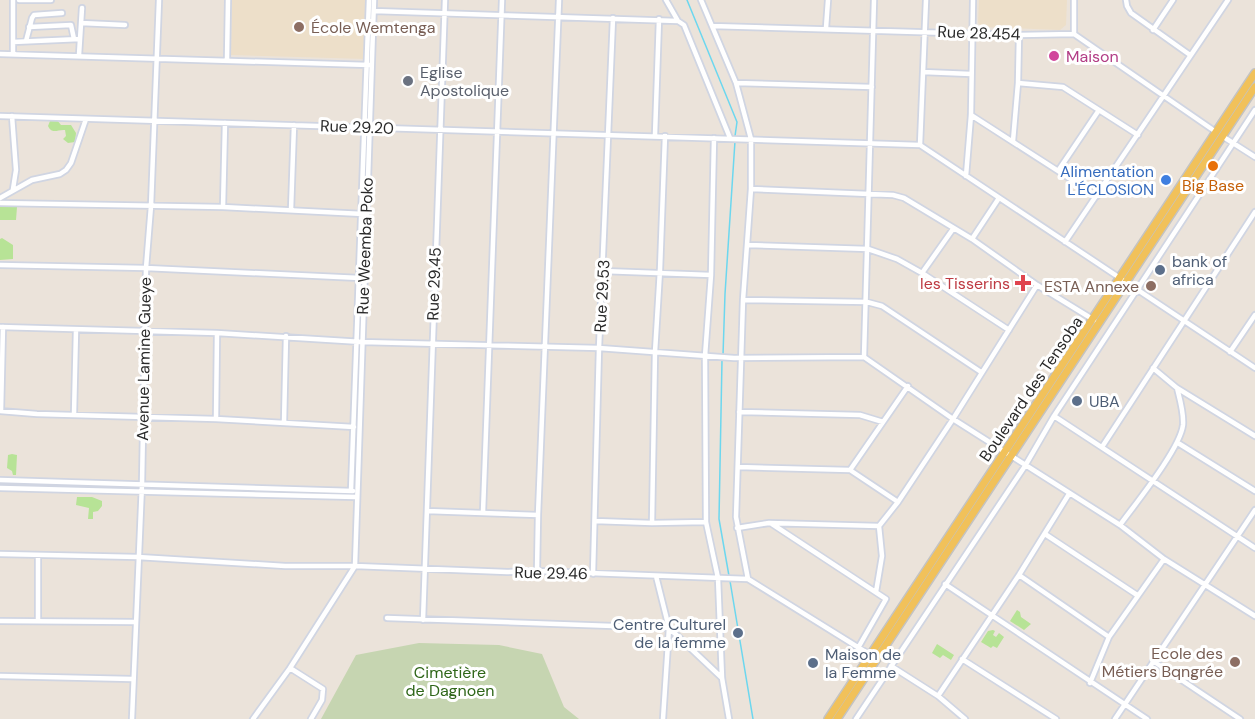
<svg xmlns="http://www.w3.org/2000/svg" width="1255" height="719" viewBox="0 0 1255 719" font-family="'DM Sans',sans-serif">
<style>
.education{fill:#eddfc9}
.green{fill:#b7e396}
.cemetery{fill:#c6d5b1}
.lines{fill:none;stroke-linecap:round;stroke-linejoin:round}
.stream{stroke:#6cd7ef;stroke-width:1.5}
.street-casing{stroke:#d0d5e2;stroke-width:8}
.primary-casing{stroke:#c3c3c3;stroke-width:10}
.street{stroke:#fff;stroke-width:4.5}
.primary{stroke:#f1c15a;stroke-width:7}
.education-dot{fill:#8d6e63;stroke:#fff;stroke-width:2}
.hotel-dot{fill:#d1479c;stroke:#fff;stroke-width:2}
.worship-dot{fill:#6b7280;stroke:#fff;stroke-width:2}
.food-dot{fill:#e8710a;stroke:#fff;stroke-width:2}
.shop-dot{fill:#3f7fe0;stroke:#fff;stroke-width:2}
.service-dot{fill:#5c6f8a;stroke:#fff;stroke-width:2}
.health-dot{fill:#e0444e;stroke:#fff;stroke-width:2}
.labels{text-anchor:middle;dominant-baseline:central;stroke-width:6;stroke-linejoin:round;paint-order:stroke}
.education-label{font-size:16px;fill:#785e54;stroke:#fff;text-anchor:end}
.street-label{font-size:16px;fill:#292929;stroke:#fff}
.hotel-label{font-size:16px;fill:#b23c85;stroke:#fff;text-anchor:start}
.worship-label{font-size:16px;fill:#5b616d;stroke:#fff;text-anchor:start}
.shop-label{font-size:16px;fill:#366cbe;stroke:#fff;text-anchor:end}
.food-label{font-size:16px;fill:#c56008;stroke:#fff}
.service-label{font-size:16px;fill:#4e5e75;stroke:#fff;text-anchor:start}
.health-label{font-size:16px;fill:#be3a42;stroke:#fff;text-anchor:end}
.park-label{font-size:16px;fill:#2f6619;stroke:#fff}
</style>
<rect width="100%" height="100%" fill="#ebe3da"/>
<path class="education" d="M232,0H368L366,59L231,55Z
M979,0H1067L1066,25L1060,30L982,27L978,23Z"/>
<path class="green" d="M57,120L61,125H71L76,133L75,142L68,143L63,139L66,136L65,130C58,129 52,135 48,126L50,121Z
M0,206L17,207L16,220H0Z
M2,238L13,245V259L0,260V239Z
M12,454L17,455L16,475H13L12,471L7,468L8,455Z
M77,497H92L102,501V506L98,511L93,512V519H88L89,508L76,505Z
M1017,610L1020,612L1021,617L1031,624L1024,630L1010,621Z
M993,630L995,631L993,635L996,637L999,633L1004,637L997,648L993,646L991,648L981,642L988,631Z
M937,644L954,655L951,660L943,655L940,658L932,653Z"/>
<path class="cemetery" d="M419,643L499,645L542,654L564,707L579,719H321L356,655Z"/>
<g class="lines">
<path class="stream" d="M687,0L737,122L735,136
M723,355L725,294L735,141
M722,360L719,519L729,576
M730,581L753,719"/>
<g class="street-casing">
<path id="street" d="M19,0H51
M666,0L678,21
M701,0L736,83L751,139V189L743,300L736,517L748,579L872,656
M1126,0L1127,6L1131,13L1190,55
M374,11L678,21L684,25L730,138
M81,23L125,25
M712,26L1019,35L1074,34L1216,132
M29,27L71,25L74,39
M826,28L828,0
M1153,30L1173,0
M1074,34V0
M26,41L32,18L34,15L62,13
M13,42L80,39
M0,54L369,65
M13,54V0
M79,55L82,8
M227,59L228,0
M923,72L971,74
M736,83L872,87
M1018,83L1063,87L1138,135
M971,115L1097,196
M0,116L920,145L1255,368
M12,116L16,170L13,189
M655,135L659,19
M1222,136L1255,157
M714,138L711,275L705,356L706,522L718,578L722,678L729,719
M1013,141L1018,83L1019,35
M920,145L926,0
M1058,171L1099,110
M966,176L971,115L973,0
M751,189L893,195L904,198L972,239L1037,285L1094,320
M0,198L32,180L60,174L66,170L71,163L86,119
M0,203L223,207L363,214
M223,207L225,123
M291,210L294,125
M972,239L999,198
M1065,242L1228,0
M748,245L868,249L897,259L922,273L1009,330
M0,265L146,268L360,278
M603,271L711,275
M922,273L953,229
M743,300L867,302L882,306L981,372
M0,327L217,333L362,342L599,348L734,358L864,357L953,419L1120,525L1164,559L1255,616
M1230,352L1255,315
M864,357L874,0
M1153,368L1177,388L1255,436
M0,411L37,414L216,419L354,427
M1,411L3,327
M739,412L860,415L883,422
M74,414L76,330
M1054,416L1255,548
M216,419L217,333
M284,423L286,336
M1178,443L1255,491
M1102,447L1255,212
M738,467L850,470L898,502
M850,470L908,386
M0,480L353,491
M0,488L356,497
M351,491L369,0
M427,511L538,515
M483,512L502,0
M595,521L652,523L706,522
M652,523L655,352L660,270L665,136
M772,524L886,599L858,648
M1120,525C1136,503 1180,449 1183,425C1184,413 1180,400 1177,388
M879,526L898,502L953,419L1037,285
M737,528L769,523L879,526L882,556L876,592
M1045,534L1137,595
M0,554L138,557L285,566H355L507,572L537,571L748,579
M38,555V621
M537,571L538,515L559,0
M593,574L599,348L613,18
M1019,575L1109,637
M656,576L669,628L722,678
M945,584L1147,719
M387,618L669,628L663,719
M423,620L445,0
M0,621L134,622
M962,659L1056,719
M1153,661L1240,719
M891,666L938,696L965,719
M290,668L323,689L322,700L311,719
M0,676L132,679
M1090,683L1109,637L1164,559
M938,696L1019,575L1069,494
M132,719L142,484L146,268L151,206L159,0
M253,719L290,668L355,566L374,0
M856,719L1025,466L1054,416L1255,110
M1115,719L1255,510"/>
</g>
<g class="primary-casing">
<path id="primary" d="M828,719L1255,73
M837,719L1255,87"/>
</g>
<use href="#street" class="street"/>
<use href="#primary" class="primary"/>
</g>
<g class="education-dot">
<circle cx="299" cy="27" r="6"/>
<circle cx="1151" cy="286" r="6"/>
<circle cx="1235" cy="662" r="6"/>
</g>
<circle class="hotel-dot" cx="1054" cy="56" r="6"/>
<circle class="worship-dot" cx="408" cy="81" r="6"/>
<circle class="food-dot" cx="1213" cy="166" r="6"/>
<circle class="shop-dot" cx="1166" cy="180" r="6"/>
<g class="service-dot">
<circle cx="1160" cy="270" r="6"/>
<circle cx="1077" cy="401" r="6"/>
<circle cx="738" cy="633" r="6"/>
<circle cx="813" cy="663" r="6"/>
</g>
<path class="health-dot" d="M1020 274h6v6h6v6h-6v6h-6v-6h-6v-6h6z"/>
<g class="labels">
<g class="education-label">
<text x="311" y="27" text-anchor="start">École Wemtenga</text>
<text x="1139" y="286">ESTA Annexe</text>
<text x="1223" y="653">Ecole des<tspan x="1223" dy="18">Métiers Bqngrée</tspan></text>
</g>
<g class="street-label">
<text transform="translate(979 33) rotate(2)">Rue 28.454</text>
<text transform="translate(357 127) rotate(2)">Rue 29.20</text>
<text transform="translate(365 246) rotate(-88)">Rue Weemba Poko</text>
<text transform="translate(434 284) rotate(-88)">Rue 29.45</text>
<text transform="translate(602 296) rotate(-87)">Rue 29.53</text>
<text transform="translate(144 359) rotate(-89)">Avenue Lamine Gueye</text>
<text transform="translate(1031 389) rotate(-56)">Boulevard des Tensoba</text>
<text transform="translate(551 573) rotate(1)">Rue 29.46</text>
</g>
<g class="hotel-label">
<text x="1066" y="56">Maison</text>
</g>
<g class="worship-label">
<text x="420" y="72">Eglise<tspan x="420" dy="18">Apostolique</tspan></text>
</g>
<g class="shop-label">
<text x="1154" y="171">Alimentation<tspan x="1154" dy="18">L'ÉCLOSION</tspan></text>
</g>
<g class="food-label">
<text x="1213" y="185">Big Base</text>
</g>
<g class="service-label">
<text x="1172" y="261">bank of<tspan x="1172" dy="18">africa</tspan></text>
<text x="1089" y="401">UBA</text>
<text x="726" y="624" text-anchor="end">Centre Culturel<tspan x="726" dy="18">de la femme</tspan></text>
<text x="825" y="654">Maison de<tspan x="825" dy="18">la Femme</tspan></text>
</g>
<g class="health-label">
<text x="1010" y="283">les Tisserins</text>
</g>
<g class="park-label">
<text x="450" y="672">Cimetière<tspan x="450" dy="18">de Dagnoen</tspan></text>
</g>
</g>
</svg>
